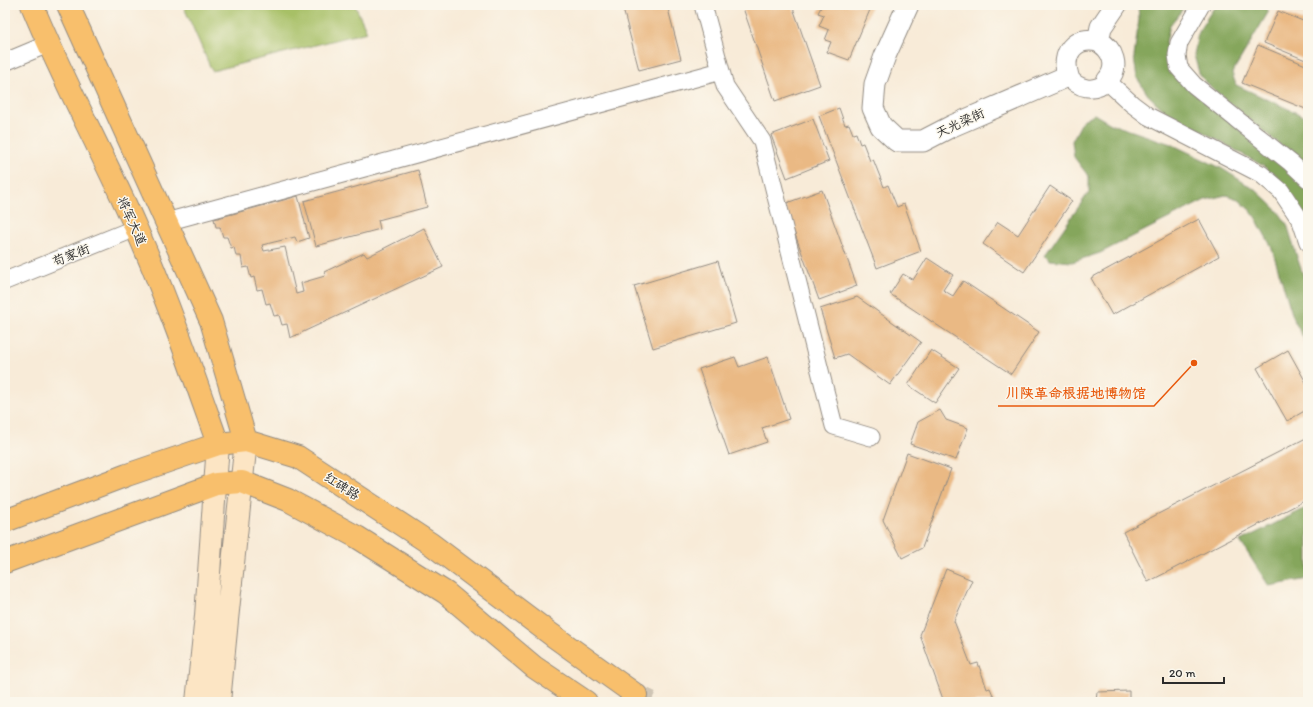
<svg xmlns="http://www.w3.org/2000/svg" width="1313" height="707" viewBox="0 0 1313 707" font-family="Itim,'LXGW WenKai TC',sans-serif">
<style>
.green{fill:#a7c066;stroke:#697648}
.forest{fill:#85a65b;stroke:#586843}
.building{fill:#eab984}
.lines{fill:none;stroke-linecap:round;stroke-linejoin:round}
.primary-tunnel{stroke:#cfc5b5;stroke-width:22;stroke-dasharray:22 11;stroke-linecap:butt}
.minor-casing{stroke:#928b82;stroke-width:19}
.tertiary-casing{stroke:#928b82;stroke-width:23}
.secondary-casing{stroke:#928b82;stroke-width:24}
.primary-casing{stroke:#928b82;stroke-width:24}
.minor{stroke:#fff;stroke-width:17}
.tertiary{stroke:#fff;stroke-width:21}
.secondary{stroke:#fce5c4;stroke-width:22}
.primary{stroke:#f8bf6c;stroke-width:22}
.labels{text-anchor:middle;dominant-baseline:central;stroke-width:3;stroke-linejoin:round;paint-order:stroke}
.street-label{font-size:13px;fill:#2b2b2b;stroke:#fbf7ec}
.leader{fill:none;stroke:#e8590c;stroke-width:1.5}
.callout-dot{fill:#e8590c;stroke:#fbf7ec;stroke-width:1.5}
.callout-label{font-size:14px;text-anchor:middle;font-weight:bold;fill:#e8590c;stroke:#fbf7ec;stroke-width:3;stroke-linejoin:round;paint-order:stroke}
</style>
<rect width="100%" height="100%" fill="#fbf7ec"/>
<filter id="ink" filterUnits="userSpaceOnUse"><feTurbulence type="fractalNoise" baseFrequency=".025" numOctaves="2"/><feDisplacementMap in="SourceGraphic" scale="8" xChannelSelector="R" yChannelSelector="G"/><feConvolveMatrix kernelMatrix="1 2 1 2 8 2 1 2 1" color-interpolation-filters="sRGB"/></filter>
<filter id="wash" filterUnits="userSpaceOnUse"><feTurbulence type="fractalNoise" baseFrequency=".012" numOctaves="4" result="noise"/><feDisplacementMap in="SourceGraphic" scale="16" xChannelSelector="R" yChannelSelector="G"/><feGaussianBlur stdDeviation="0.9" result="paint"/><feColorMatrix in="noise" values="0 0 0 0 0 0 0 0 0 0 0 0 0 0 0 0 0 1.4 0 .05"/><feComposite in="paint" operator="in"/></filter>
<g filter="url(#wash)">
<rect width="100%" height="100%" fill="#f8ebd8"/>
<path class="green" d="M183,5H355L367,32L212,71Z"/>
<path class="forest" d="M1138,5H1186L1170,25L1166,42L1167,58L1174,76L1189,89L1299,177L1308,189V220L1265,167L1200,130L1168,114L1148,95L1137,78L1134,57L1139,19Z
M1221,5H1261L1269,11L1232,73L1236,85L1308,118V168L1214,90L1200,76L1194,55L1198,32L1213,9Z
M1094,114L1111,124L1171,144L1221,168L1257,191L1278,211L1287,224L1297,257L1308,289V347L1294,320L1271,246L1253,213L1238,199L1226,195L1205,200L1100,253L1072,262L1050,260L1045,255L1089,192V177L1074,157L1072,141L1083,120Z
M1308,507V579L1269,586L1240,541Z"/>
<g id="blocks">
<path class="building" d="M622,5H667L681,59L639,70Z
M742,5H792L820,85L775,101Z
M822,5H872L849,60L827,52L831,42L825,40L829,30L819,26L824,15L818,13Z
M1278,11L1308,23V61L1264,43Z
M1258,45L1308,66V110L1242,83Z
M839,108L845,125L849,124L853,134L856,133L860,144L863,143L870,161L873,159L884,187L888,185L897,207L904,204L921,251L877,268L819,116Z
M813,119L829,161L787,178L771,135Z
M418,170L427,207L378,220L380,229L316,246L304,201Z
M1050,186L1072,201L1024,272L983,244L998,222L1018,235Z
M822,190L857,286L819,300L784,204Z
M298,196L309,238L297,242L295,237L262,245L264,251L285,247L296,294L303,292L301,283L325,276L324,272L364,253L367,257L424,228L443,267L290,338L287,324L282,325L279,315L274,316L270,303L266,304L262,289L257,290L254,277L251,278L248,267L243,268L241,256H236L234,247L231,248L227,237H223L220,227H216L214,219Z
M1199,219L1219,256L1112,315L1091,278Z
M927,258L953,275L943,290L953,296L963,281L1039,332L1011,374L890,294L903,274L913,280Z
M718,261L736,323L653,348L634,286Z
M857,297L921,342L890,385L847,354L835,358L820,309Z
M931,350L959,368L935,403L908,385Z
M1288,350L1308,386V409L1287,421L1257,368Z
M735,357L739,367L768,357L789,419L762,428L767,442L729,455L699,369Z
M940,410L946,420L968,428L956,460L910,444L918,422Z
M1308,437V499L1148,582L1123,532Z
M907,453L951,469L922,548L902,558L883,520Z
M946,569L972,580L954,621L971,665L978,663L987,689L990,688L996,702H944L920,635Z
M1129,691V702H1096L1097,692Z"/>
</g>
</g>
<g filter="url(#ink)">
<use href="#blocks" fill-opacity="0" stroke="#928b82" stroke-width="1"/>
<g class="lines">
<path class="primary-tunnel" d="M636,695L651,702"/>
<g class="minor-casing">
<path id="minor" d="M703,5L725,86L762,141L834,426L871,437
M1201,5L1179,43L1177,55L1179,68L1194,85L1291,163L1308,179
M5,62L48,44
M1068,76C1078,89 1094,93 1107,81L1132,104L1148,116L1261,174L1281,191L1301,221L1308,242
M166,222L721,71
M5,281L136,228"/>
</g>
<g class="tertiary-casing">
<path id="tertiary" d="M908,5L885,56L875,84L873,108L881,126L897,141H923L952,126L1068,76C1061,54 1074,36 1098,41L1101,27L1116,5
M1098,41C1113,49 1120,67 1107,81"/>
</g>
<g class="secondary-casing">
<path id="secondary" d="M197,702L206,616L218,444
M219,702L227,620L246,441"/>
</g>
<g class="primary-casing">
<path id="primary" d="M32,5C63,81 103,153 136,228C167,298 192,371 218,444
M68,5L211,321L246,441
M5,521L127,475L218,444L246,441L298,457L431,544L552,635L636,695
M5,562L216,484L242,482L288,500L357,537L446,593L534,667L586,702"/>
</g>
<use href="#minor" class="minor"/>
<use href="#tertiary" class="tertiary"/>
<use href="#secondary" class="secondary"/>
<use href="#primary" class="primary"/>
</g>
</g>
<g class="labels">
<g class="street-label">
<text transform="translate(960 123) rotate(-25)">天光梁街</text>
<text transform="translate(132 221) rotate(66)">将军大道</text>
<text transform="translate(71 255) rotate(-22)">苟家街</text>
<text transform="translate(342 486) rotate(33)">红碑路</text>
</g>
</g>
<path class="leader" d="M1194 363L1154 406H998"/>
<circle class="callout-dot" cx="1194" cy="363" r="4"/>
<g class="callout-label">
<text x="1076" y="398">川陕革命根据地博物馆</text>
</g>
<rect width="1313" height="707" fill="none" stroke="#fbf7ec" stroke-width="20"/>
<path d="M1163 677v6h61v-6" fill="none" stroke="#2b2b2b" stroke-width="2"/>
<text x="1169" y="677" font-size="12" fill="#2b2b2b" stroke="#fbf7ec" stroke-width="3" paint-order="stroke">20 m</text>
</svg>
